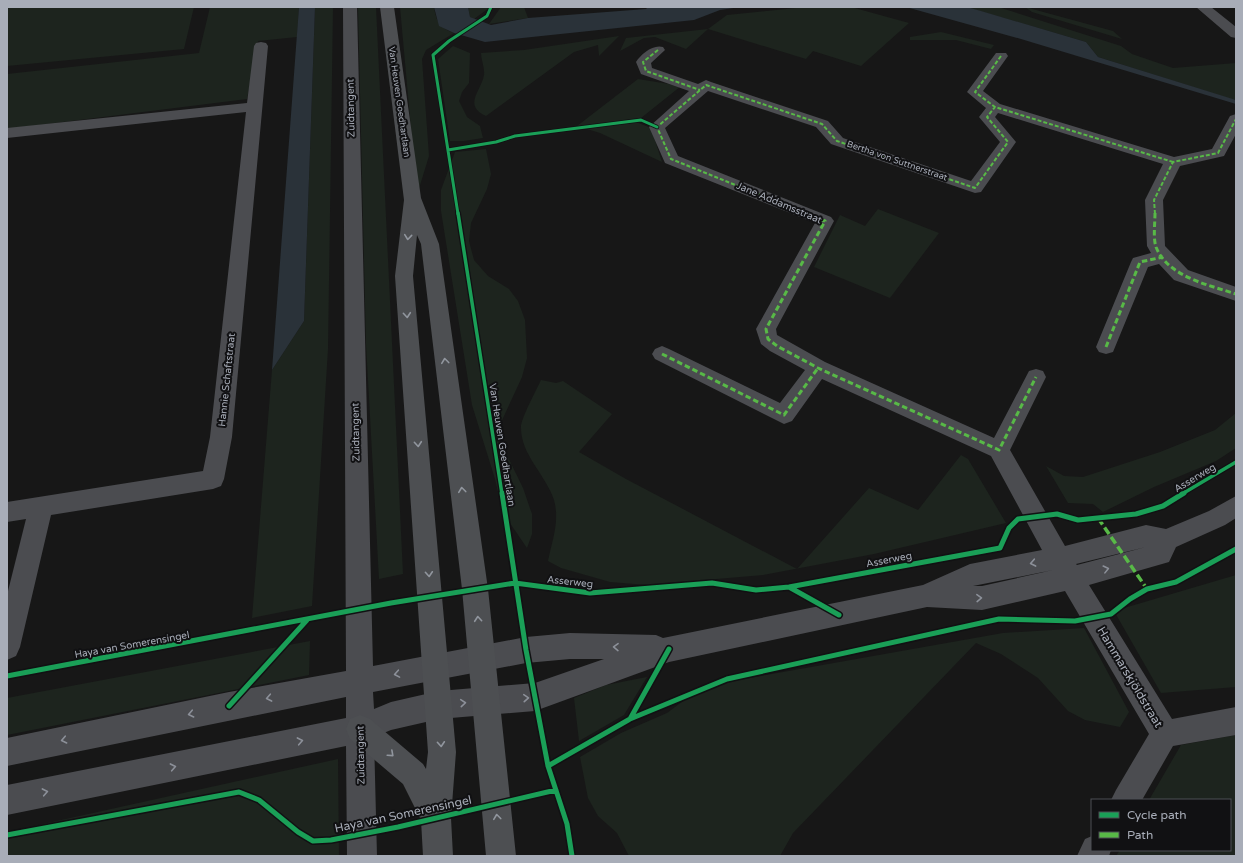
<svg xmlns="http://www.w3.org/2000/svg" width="1243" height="863" viewBox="0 0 1243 863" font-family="'Varela Round',sans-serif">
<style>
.green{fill:#1d241e}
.water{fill:#2a3239}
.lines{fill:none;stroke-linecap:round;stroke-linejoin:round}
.minor{fill:#4b4c50;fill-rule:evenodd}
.major{fill:#4d4f52;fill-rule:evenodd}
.quiet-far2{stroke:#58b947;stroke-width:2;stroke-dasharray:4 2;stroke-linecap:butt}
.quiet-far1{stroke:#58b947;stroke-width:3;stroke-dasharray:5.5 3;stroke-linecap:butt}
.quiet{stroke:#58b947;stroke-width:3.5;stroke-dasharray:8 3.5;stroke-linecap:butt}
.cycleway-far2-casing{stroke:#111113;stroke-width:4.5}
.cycleway-far1-casing{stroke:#111113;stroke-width:6}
.cycleway-casing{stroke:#111113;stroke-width:8}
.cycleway-far2{stroke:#1a9f57;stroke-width:3}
.cycleway-far1{stroke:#1a9f57;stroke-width:3.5}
.cycleway{stroke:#1a9f57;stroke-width:5}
.oneway{stroke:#91969e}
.oneway2{stroke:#8c9099}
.labels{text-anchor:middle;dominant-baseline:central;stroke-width:4;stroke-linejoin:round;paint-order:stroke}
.far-street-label{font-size:9px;fill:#a8adb8;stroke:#111113}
.street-label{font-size:10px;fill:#a8adb8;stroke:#111113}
.near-street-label{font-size:12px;fill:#a8adb8;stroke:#111113}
</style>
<rect width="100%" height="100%" fill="#171717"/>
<path class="green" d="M7,7H194L184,49L7,66Z
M210,7H299L297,37L258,41L247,99L7,129V74L199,53Z
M315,7H333L328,349L312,606L252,618L272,370L304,321Z
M358,7H376L403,574L379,579L366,344Z
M400,7H434C436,21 440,28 454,33L426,50L422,59L429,156L417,195Z
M468,7H488L489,8L474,19L470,17Z
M501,7H524L528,18L489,24Z
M805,7H851L909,23L861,66L813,51L806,59L708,29L686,49L655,37L644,38L620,51L626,38L708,29L727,15Z
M966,7H998L1121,46L1132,54L1173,68L1236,63V99H1231L1098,57L1086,42Z
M1025,7L1113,31L1122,39L1032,12Z
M941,32L994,45L991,49L956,40H910V37Z
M619,36L599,56L598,45L574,52L486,116C462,105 482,90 484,75C485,68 481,60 481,53L524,50Z
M453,46L470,53L469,83L462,92L459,101L467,117L480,126L483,138L464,141H450L438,59Z
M638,79L681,86L636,122L651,128L662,162L600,133L577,126Z
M486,149L491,174L487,189L471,223L469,241L474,260L488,276L509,289L518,301L525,320L527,358L522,377L498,429L503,447L523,488L532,514V534L527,548L503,513L495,479L472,405L441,211V190L455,152Z
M878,209L939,233L890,298L814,267L840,215L865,226Z
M541,380L556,383L563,381L612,414L579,452L626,479L797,569L869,488L918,510L961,455L968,459L1006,523L874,554L763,575L647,585L610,582L561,568L548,561C552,541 560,521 554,500C546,475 521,455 521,428C520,420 537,389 541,380Z
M1236,413V448L1216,461L1154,487L1103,512L1093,504L1068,503L1046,466L1064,476L1083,477L1160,452L1215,430Z
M1236,575V687L1161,693L1114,611Z
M1084,628L1129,712L1120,727L1085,720L1068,711L1038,678L1001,654L976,643L793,833L780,856H629L617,833L598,816L588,798L580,757L621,733L667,713L694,693L716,684L1003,633Z
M310,641L309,675L7,735V698Z
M647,677L624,715L579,741L574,698L606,685Z
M1236,735V856H1116L1120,850H1230V800H1149L1181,745Z
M338,759L339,856H7V832Z"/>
<path class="water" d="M299,7H315L304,321L272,370Z
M434,7H468L470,17L491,25L528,18L646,9L648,7H740L720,10L694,20L485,42L454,33L439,26Z
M906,7H967L981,11L1086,42L1098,57L1236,100V104L1021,39Z"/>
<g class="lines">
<path class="minor" d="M343,7H357L373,666L526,637L570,633L656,635L663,638L923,585L970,564L1042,550L991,456L822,379L792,421L784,424L655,359L652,354L655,349L662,346L669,349L780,403L805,370L770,351L761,344L756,329L815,223L665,163L649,127L689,91L641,74L636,62C641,54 653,44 663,47L665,50L651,63L652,68L698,84L706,80L711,82L828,121L843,138L971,181L1000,142L979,117L986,108L967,92L996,53H1006L1008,56L983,91L1000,104L1174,157L1212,149L1230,116L1236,114V134L1224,156L1180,166L1163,200L1165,246L1188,270L1236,287V301L1174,280L1159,264L1148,267L1113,352L1106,354L1099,352L1096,347L1131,262L1133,258L1151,253L1147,246L1145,200L1163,164L998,113L995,117L1016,142L981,192L975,193L831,144L816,127L708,91L665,128L678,156L831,217L834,221L776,329L777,335L825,362L994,438L1029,371L1036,369L1043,371L1046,377L1010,450L1065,546L1146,525L1166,529L1209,511L1236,496V518L1225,525L1176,547L1169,562L1089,585L1172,719L1236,707V735L1173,746L1142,800H1111L1116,790L1149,734L1065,591L982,610L927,607L669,662L535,711L439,719L391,730L374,737L377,856H347L346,746L7,815V785L346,718V697L7,766V738L229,692L346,671ZM1146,547L1077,565L1076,564ZM1053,570L982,586H972H973ZM570,659H604L535,683L439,691L391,702L374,709L373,692L526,663Z
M1196,7H1211L1236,27V38L1231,37Z
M261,42L266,43L268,46L232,437L224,479L221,486L213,489L51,515L20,647L16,656L7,660V595L26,519L7,522V502L203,471L210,437L246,112L7,138V128L247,103L254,46L256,43Z
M1092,836V850H1111L1109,856H1077L1085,839Z"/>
<path class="major" d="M380,7H394L421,198L439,244L488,589L516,856H486L462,589L421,244L417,235L413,276L456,752L451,818L453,856H423L421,820L403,784L350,739L346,729L350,719L360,715L370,719L423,764L426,769L428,752L395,276L404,200Z"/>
<path class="quiet-far2" d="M658,50L643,62L646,71L700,90
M1001,56L975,92L995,107L1173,162
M807,214L671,159L657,127L706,85L822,124L837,141L975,188L1008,142L987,117L995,107
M1155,214L1154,200L1173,162L1218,153L1236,119"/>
<path class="quiet-far1" d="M804,213L825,221L766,329L768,339L777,346L818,368L999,450L1036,377
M1155,213C1155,223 1153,238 1156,247C1168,277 1209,285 1236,294
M1106,347L1140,262L1163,257
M662,354L784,415L818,368"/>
<path class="quiet" d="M1098,518L1147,589"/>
<g class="cycleway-far2-casing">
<path id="cycleway-far2" d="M448,150L496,142L515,136L641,120L657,127
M458,214L433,55L449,41L487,16L491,7"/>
</g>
<g class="cycleway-far1-casing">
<path id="cycleway-far1" d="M458,213L502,494
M1182,494L1236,462"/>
</g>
<g class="cycleway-casing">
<path id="cycleway" d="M502,493L526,650L548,766L567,824L572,856
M789,587L839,615
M7,676L391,603L515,583L590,593L712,583L756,590L789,587L1000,548L1009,528L1018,519L1057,514L1078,520L1136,514L1163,506L1184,493
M229,706L307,620
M630,719L669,649
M548,766L630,719L727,679L999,619L1075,621L1111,614L1130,599L1147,589L1176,582L1236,549
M7,835L239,792L259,800L298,832L313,841L331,840L398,827L556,790"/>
</g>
<use href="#cycleway-far2" class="cycleway-far2"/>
<use href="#cycleway-far1" class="cycleway-far1"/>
<use href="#cycleway" class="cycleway"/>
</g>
<defs><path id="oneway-chevron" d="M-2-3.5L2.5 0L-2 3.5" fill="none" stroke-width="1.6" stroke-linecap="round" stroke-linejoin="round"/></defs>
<g class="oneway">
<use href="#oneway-chevron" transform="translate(408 237) rotate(96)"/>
<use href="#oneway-chevron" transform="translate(407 315) rotate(85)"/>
<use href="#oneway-chevron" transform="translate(445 361) rotate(-97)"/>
<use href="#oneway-chevron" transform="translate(418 444) rotate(85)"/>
<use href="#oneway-chevron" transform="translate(462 490) rotate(-97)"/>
<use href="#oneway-chevron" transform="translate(429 574) rotate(86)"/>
<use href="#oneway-chevron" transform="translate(478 619) rotate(-95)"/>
<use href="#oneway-chevron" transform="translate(441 744) rotate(86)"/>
<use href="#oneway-chevron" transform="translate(391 754) rotate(42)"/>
<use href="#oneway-chevron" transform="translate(497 817) rotate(-97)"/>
</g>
<g class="oneway2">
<use href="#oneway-chevron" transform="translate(1033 563) rotate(169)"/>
<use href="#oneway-chevron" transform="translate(1106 569) rotate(-14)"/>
<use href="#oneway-chevron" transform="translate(979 598) rotate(-2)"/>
<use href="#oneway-chevron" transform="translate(616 647) rotate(-179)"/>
<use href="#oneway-chevron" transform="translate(397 674) rotate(170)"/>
<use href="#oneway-chevron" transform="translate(269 698) rotate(169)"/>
<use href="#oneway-chevron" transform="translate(526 698) rotate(-4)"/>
<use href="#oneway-chevron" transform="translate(463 703) rotate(-5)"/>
<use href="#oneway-chevron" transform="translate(191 714) rotate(168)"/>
<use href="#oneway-chevron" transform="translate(64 740) rotate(168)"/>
<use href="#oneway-chevron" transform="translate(300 741) rotate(-11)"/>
<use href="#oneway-chevron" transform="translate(173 767) rotate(-11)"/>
<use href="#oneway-chevron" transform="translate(45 792) rotate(-11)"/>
</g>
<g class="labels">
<g class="far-street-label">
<text transform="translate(399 102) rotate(82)">Van Heuven Goedhartlaan</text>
<text transform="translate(897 161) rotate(19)">Bertha von Suttnerstraat</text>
</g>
<g class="street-label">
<text transform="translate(351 108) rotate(-91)">Zuidtangent</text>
<text transform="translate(779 203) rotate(23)">Jane Addamsstraat</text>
<text transform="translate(227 380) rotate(-84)">Hannie Schaftstraat</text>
<text transform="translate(356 432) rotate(-91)">Zuidtangent</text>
<text transform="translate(502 445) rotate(81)">Van Heuven Goedhartlaan</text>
<text transform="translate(1195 478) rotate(-31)">Asserweg</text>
<text transform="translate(889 560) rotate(-11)">Asserweg</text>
<text transform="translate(570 582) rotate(6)">Asserweg</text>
<text transform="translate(132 645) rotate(-10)">Haya van Somerensingel</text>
<text transform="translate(361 755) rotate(-91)">Zuidtangent</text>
</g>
<g class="near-street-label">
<text transform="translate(1130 677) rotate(59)">Hammarskjöldstraat</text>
<text transform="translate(403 814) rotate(-12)">Haya van Somerensingel</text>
</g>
</g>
<rect width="1243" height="863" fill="none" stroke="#a8adb8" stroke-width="16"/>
<rect x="1091" y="799" width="140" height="52" fill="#111113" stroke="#4d4f55"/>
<rect x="1099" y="812" width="20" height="6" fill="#1a9f57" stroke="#4d4f55"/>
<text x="1127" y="819" font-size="12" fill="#a8adb8">Cycle path</text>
<rect x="1099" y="832" width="20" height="6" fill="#58b947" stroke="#4d4f55"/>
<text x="1127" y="839" font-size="12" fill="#a8adb8">Path</text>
</svg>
